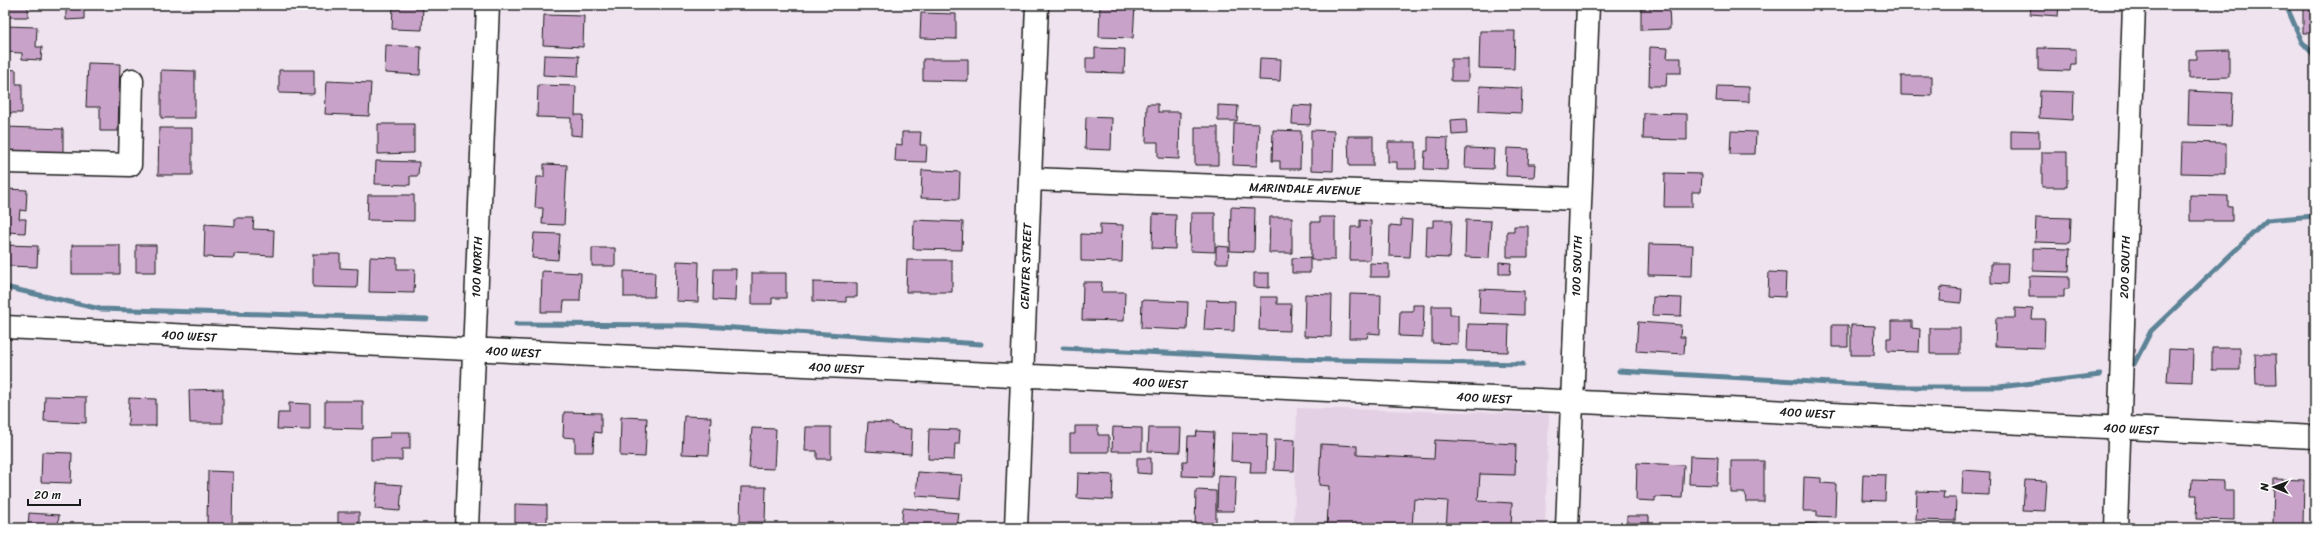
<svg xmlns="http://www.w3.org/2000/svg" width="2320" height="533" viewBox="0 0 2320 533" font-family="Sriracha,sans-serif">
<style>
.built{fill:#e4d0e4}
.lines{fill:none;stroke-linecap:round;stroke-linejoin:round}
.stream{stroke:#5d8397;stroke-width:5}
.building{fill:#c9a2ca;stroke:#1c1c1c}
.minor-casing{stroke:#1c1c1c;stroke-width:25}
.minor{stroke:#fff;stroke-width:22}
.labels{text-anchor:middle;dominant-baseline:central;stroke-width:3;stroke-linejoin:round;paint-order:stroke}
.street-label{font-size:12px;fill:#1c1c1c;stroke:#fff}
</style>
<rect width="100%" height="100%" fill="#efe3ef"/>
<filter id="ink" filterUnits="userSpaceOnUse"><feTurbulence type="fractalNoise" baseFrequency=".025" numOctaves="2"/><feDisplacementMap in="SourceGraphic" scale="8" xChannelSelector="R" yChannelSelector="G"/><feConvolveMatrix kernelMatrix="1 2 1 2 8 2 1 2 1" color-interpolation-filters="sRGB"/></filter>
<g filter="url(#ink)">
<path class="built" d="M1297,408L1549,414L1545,528H1294Z"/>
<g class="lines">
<path class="stream" d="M2286,5L2302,42L2315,56
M5,287L100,309L427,319
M516,324L688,325L981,344
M1063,348L1289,359L1523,364
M2134,364L2151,331L2267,220L2315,216
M1619,371L1904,387H1999L2100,375"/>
</g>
<path class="building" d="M5,5H28V17H5Z
M66,5H84V19L66,20Z
M393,5H423L422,30L392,29Z
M543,5H588V8L543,7Z
M1100,5H1135L1133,38L1099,37Z
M1641,5H1669L1670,29L1641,30Z
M2031,5H2059L2058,16L2030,14Z
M2303,5H2315V33H2303Z
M921,13L956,14V39L920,38Z
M544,15L584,16L583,47L543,45Z
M5,26L37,27L36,47H42L41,60L22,59V53L5,52Z
M1480,31H1515L1514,69L1479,68Z
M386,45L421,47L420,75L385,73Z
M1650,47L1668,48L1667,58H1681V73H1667L1666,86H1649Z
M1095,48L1125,49L1124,73L1086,72V58H1095Z
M2038,48L2076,49V64H2071L2070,71L2038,70Z
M2229,50V77L2189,78V59H2197V51Z
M544,55L579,56L578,77L543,75Z
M1260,58L1281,59L1280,81L1259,80Z
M923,59H968V81L923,80Z
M1451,59H1468V81H1451Z
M88,63L120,64L118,131H100V107H86Z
M5,69L16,70V84H22V113H5Z
M161,70L195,71V118H161Z
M279,70H314V94L279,93Z
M1901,76H1932V96L1901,95Z
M327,81L371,83L369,116L325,114Z
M538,85L576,86L575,115H583L582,136L571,135V118L537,117Z
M1480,86L1522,88L1521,113L1479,111Z
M1717,86L1749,87V102L1716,101Z
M2040,91L2074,92L2073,120L2039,118Z
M2189,91L2233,93L2231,126L2188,125Z
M1147,104H1158V112H1180L1179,159L1158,158V142H1146Z
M1218,105L1238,106L1237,121H1218Z
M1293,105L1312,106L1310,125L1292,124Z
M1644,113L1687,114V140L1643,139Z
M1086,117L1112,118L1111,150L1085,149Z
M1466,119L1467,134L1452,135L1451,120Z
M1234,123L1259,124L1257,166L1233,165Z
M378,124H414V153L378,154Z
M5,127L63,129V155L5,153Z
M1195,127H1218V165H1195Z
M159,128H192V175H158Z
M1273,130L1301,131L1300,169H1280V161H1272Z
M1311,130L1334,131L1333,171L1311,170Z
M2011,130L2039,131V149H2011Z
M1731,131L1756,132L1755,154H1730Z
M902,132H921L920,145H927L926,162L895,161L896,144L902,145Z
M1348,136H1373V166H1349Z
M1428,137L1448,138L1447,170L1424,169L1425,151H1428Z
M1388,142H1416V169H1397V162H1388Z
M2182,142L2226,143V174L2181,173Z
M1466,148L1494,149L1493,169L1465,168Z
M1507,148L1529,149L1528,164H1535L1534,177L1506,176Z
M2042,152H2067V187H2042Z
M376,161L419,162L418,176H410V185L375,184Z
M544,164L567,165L564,225L542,224L543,208H535L537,177H544Z
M922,170L960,172L959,199L921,198Z
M1665,173L1702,174L1701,192H1692V207H1664Z
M5,189L27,190L26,211L20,210L19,219H26L25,233L5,232Z
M368,195H414V221L367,220Z
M2190,195L2228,196V207H2232V221H2190Z
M1231,207L1255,208L1254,252L1230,251Z
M1191,213H1215V252L1190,251Z
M1153,214L1176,215L1175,249L1152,248Z
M1270,217H1292V253H1269Z
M1320,217H1335V260H1311V222H1320Z
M2036,217L2071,218L2070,243L2035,242Z
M235,218H254L253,229L274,230L273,256L234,254V258L204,257L205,224L235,226Z
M1401,219L1412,220L1410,257L1389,256L1390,225L1401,226Z
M914,220L963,222L962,250L913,249Z
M1360,220L1371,221L1370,260H1350L1351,227H1360Z
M1433,220H1452L1450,258L1426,257L1427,227H1433Z
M1466,220L1491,221L1489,258L1465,257Z
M1100,224L1123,225L1122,262L1081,261V234L1100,235Z
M1514,226H1528V257H1507V231H1514Z
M534,233L560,234L558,260L532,258Z
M1649,244L1693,245L1692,276L1648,275Z
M5,245L38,246L37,267L5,266Z
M72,245H120V274H72Z
M136,245H156V272H136Z
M1216,246L1229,247L1228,263H1216Z
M592,248H615V266H592Z
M2033,248L2070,249L2069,272L2033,271Z
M313,254H340V268L358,269L357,288L313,287Z
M370,257L397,258V269H415L414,293L369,292Z
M1310,257V273H1292V258Z
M907,260H952V292H906Z
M677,261L699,262L698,302L676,301Z
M1499,262L1511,263L1510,274H1499Z
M1370,263L1389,264V277H1370Z
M1991,263H2008L2007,284L1991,283Z
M714,269H736L735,301L713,300Z
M542,271L581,273L580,301H564L563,312H541Z
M624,271L655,272L654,297H624Z
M1769,272L1786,273L1785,297L1768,296Z
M752,273H786V298H772V304H752Z
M1254,273H1269V288L1254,287Z
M2029,276L2069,277V289H2064V297H2029Z
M813,282L857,283V297H846V302L813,301Z
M1083,282H1102L1101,292H1125L1124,321L1082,320Z
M1941,287L1962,289L1961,303L1940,301Z
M1480,289L1524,291V315L1479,313Z
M2315,291V365H2313Z
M1305,294L1332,295L1331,337L1304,336Z
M1350,294L1381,295L1380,334L1368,333L1367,338H1349Z
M1260,297H1277V304H1291L1290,331L1259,330Z
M1653,297L1682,298L1681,316L1652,315Z
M1142,300L1188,302L1187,330L1141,328Z
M1206,300L1235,301L1234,331L1204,330Z
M1413,305H1424L1423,337L1399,336L1400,311H1413Z
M1432,306H1450V315H1458V344L1432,343Z
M2015,308L2033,309L2032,319H2045L2044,348L1995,346L1996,318H2015Z
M1891,321H1912V328L1920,329L1919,352L1887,351V338H1891Z
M1638,322L1681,325L1680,337H1685L1684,354L1636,351Z
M1468,324L1509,325L1508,352L1467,351Z
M1832,325H1848V347H1832Z
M1851,325L1875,326L1874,355H1851Z
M1930,328H1960V354H1930Z
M2212,348H2240V370H2212Z
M2169,349L2193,350L2192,382L2167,381Z
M2255,354H2276L2277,384H2256Z
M223,389V423H190L189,390Z
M45,396L86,397V423L44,421Z
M129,398L156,399V426H128Z
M325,401H363V429L325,428Z
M289,403L310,404V430L277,429L278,413H289Z
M564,412L601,413V433L594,432L593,452H575V438L563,437Z
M684,416L711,417L709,455L682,454Z
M621,417L647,418L645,457L620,456Z
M868,422L890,423L899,428L912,429L911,454L866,451Z
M1075,426H1098V435H1109V452H1070V434H1075Z
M806,427H831V459H817V451H805Z
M1113,427L1142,428V451H1112Z
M752,428L776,429L774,469L749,468Z
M1149,428H1181L1180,452L1148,451Z
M929,429L960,430L959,444H955L954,460L928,459Z
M1197,431L1214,432L1212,477L1182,476L1183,461H1187L1188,436H1196Z
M390,432H410V449H402V460H371V438L390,437Z
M1232,433L1267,434L1266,473H1250L1251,462L1231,461Z
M1275,439L1295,440L1294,471L1274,470Z
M1435,440L1516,444L1515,475L1480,474L1478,501L1512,503L1511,528H1446L1448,501L1414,499L1412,528H1327L1329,486L1319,485L1321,444L1357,446V455L1434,459Z
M42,452L72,453L71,483L41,482Z
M1690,456L1718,457L1717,485L1689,484Z
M1137,458H1151V474L1137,473Z
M1731,461H1764V502H1746L1745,493H1731Z
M1637,463L1684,465L1682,498L1655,497V501L1636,500Z
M1963,470L1990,472L1989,495L1962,494Z
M208,471L233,472L232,526H207Z
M918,472L962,475L960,499L916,496Z
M1078,473L1113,475L1112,500L1077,498Z
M1863,474L1886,475L1885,501L1862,500Z
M1218,475L1236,476L1234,511H1217Z
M1804,477L1821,478V483L1836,484L1835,517L1817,516V511H1803Z
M2274,479L2304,480L2303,525H2273Z
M2025,480L2047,481L2045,511L2023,510Z
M2192,480L2224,481V490H2234V520L2196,519L2197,495H2191Z
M377,483L402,485L400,511L375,509Z
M741,487H766L765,522H740Z
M1196,490L1216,491V528L1195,527Z
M1917,491L1944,492L1943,498H1956L1955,521L1916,520Z
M515,504L547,505V528L515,527Z
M903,508L959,513L957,528H901Z
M338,512H359V528H338Z
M29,513L59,515L58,528H28Z
M1627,516H1649V528H1627Z
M1791,523L1817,524V528H1790Z"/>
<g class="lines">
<g class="minor-casing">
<path id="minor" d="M5,162L130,165L132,80
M1030,179L1580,199
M5,327L2315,437
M467,528L488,5
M1016,528L1037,5
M1567,528L1588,5
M2116,528L2134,5"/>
</g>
<use href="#minor" class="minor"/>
</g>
</g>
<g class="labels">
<g class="street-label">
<text transform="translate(1305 189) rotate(2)">MARINDALE AVENUE</text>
<text transform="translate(1026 266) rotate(-88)">CENTER STREET</text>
<text transform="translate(1577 266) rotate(-88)">100 SOUTH</text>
<text transform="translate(477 267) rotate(-88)">100 NORTH</text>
<text transform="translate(2125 267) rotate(-88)">200 SOUTH</text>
<text transform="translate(189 336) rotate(3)">400 WEST</text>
<text transform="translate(513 352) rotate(3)">400 WEST</text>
<text transform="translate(836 368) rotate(3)">400 WEST</text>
<text transform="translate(1160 383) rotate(3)">400 WEST</text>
<text transform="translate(1484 398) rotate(3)">400 WEST</text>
<text transform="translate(1807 413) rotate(3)">400 WEST</text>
<text transform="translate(2131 429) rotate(3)">400 WEST</text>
</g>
</g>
<rect width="2320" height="533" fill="none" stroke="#fff" stroke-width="20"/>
<rect x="10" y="10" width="2300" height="513" fill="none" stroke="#1c1c1c" stroke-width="1.5" filter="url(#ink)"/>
<g transform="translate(2274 487) rotate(271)" stroke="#ffffff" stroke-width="3" paint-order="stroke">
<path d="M0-3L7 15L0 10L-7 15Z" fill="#1c1c1c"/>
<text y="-6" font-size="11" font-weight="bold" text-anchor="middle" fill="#1c1c1c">N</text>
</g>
<path d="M28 499v6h52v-6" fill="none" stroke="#1c1c1c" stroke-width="2"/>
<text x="34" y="499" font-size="12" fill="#1c1c1c" stroke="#ffffff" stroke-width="3" paint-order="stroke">20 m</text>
</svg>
